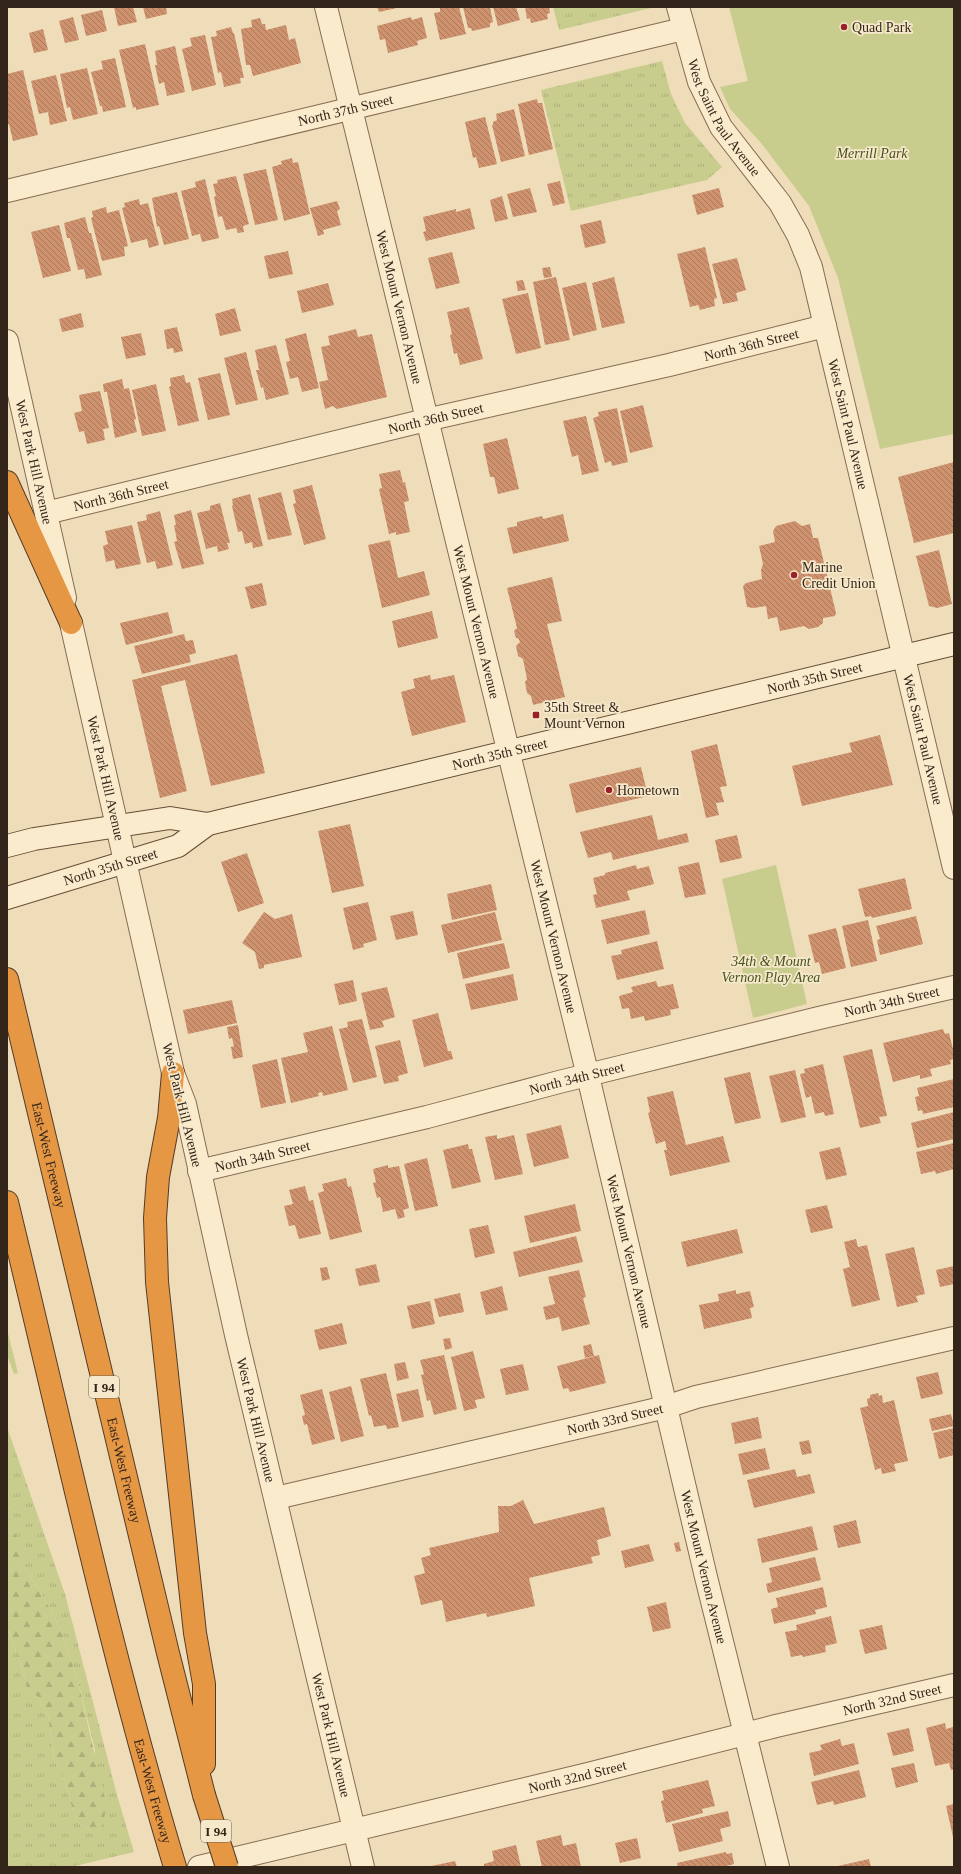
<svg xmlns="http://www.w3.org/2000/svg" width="961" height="1874" viewBox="0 0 961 1874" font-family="'Times New Roman',serif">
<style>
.grass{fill:url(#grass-tufts)}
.forest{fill:url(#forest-firs)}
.green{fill:#c8cd8e}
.building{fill:url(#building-back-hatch)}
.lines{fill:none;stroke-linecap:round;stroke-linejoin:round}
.minor-casing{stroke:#866c54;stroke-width:24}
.tertiary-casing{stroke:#866c54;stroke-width:24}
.secondary-casing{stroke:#684d37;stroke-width:24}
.motorway-casing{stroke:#533b29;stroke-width:24}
.minor{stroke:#faebcd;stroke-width:22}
.tertiary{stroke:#faebcd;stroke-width:22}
.secondary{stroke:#faebcd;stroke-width:22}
.motorway{stroke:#e59744;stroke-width:22}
.motorway-bridge-casing{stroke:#533b29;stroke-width:24;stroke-linecap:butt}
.motorway-bridge{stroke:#e59744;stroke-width:22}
.poi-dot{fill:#982228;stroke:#f6e8ca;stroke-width:1.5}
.labels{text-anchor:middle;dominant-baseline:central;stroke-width:3.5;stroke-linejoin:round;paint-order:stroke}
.shield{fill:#f6e8ca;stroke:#6e604f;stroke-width:1}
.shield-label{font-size:13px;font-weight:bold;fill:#34251a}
.poi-label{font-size:14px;fill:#34251a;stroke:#f6e8ca;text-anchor:start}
.street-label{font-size:14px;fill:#34251a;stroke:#f6e8ca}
.park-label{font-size:14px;font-style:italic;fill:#47521f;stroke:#f6e8ca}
</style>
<defs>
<pattern id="grass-tufts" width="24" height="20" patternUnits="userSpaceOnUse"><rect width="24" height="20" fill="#c8cd8e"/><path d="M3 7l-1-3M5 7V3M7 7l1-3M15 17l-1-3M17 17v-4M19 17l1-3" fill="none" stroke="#acb07a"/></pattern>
<pattern id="forest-firs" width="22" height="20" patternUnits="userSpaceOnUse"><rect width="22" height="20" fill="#c8cd8e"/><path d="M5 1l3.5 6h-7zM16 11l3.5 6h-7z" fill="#acb07a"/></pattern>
<pattern id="building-back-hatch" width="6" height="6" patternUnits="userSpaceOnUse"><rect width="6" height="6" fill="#cf926e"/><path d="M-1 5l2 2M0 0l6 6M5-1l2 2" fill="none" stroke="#a9775a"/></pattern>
</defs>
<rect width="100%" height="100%" fill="#efddba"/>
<path class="grass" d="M553,7H651V8L559,30Z
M662,61L671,94L685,123L722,167L707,180L571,211L541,90Z
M7,1329L18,1373L14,1374L7,1355Z
M7,1427L65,1594L117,1795L134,1852L71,1867H7V1627L20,1662L27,1687L40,1699L48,1716L54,1757L65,1782L72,1807L78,1823L89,1830L95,1750L78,1681L59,1626L41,1592L25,1569L17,1543L7,1503Z"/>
<path class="forest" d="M7,1503L25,1569L41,1592L59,1626L78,1681L107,1808L100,1829L89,1830L78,1823L72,1807L65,1782L54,1757L48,1716L40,1699L27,1687L20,1662L7,1627Z"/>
<path class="green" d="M729,7H954V434L880,449L838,278L809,206L761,143L730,109L720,87L748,81Z
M776,865L807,1004L753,1018L722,879Z"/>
<path class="building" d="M114,7H133L137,22L118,26Z
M143,7H166L167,14L146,19Z
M377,7H397V8L379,12Z
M440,7H459L466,34L440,40L434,13L440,12Z
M463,7H490L493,22L490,23V27L472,31L471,28H468Z
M493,7H516L520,20L498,26Z
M525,7H549L550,13L547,14L548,19L531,23L530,18L527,19Z
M102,10L107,31L86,36L81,15Z
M73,17L79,40L65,43L59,21Z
M411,17L412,20L422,17L427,38L417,41L418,45L388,53L385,39L380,40L377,26Z
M260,18L262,24H265L266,30L286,25L289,40L295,38L301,63L253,76L250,65H246L241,29L252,27L251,20Z
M231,27L233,33H234L244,78H240L241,83L224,87L221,72L218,73L211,37L217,36L216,31Z
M43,29L48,50L34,53L29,33Z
M205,35L216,85L192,91L182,49L192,46L190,38Z
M145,44L159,105L136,110V107L133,108L119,50Z
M175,46L185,92L167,96L164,82L159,84L155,65H157L155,51Z
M115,58L126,107L103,112L102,106H100L91,72L103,69L101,61Z
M87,68L98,114L73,120L70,107L67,108L60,74Z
M23,70L38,135L13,141L9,124L7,125V74Z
M56,75L67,121L50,125L48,112L39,114L31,81Z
M537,99L538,103H542L553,149L529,155L518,104Z
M514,109L525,156L501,162L492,125H493V122L497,120L496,114Z
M485,117L497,164L479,168L476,157L473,158L465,122Z
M292,158L293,163L298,162L310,214L284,221L272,167L282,164L281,161Z
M266,169L278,220L255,225L243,174Z
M236,176L249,224L243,226L244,232L238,233L236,228L226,230L222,216L218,217L214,197L216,196L213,184L218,183L217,180Z
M205,179L219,238L202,242L200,234L192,236L181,191L196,187L195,182Z
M560,181L565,203L553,206L547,184Z
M530,188L537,212L513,217L507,194Z
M719,188L724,207L697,215L692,195Z
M177,192L189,239L164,245L159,226L157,227L152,198Z
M502,196L508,219L495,222L490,200Z
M139,199L140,205L148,203L159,245L149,248L147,239L131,243L122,208L125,207L124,203Z
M337,201L340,209L337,211L341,225L323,230L324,234L318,236L310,208Z
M106,207L107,213L119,210L128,246L124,247L125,256L102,261L91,218L93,217L92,211Z
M470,208L475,229L426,241L423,232L426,231L423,217L456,209V212Z
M85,217L89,233H91L102,275L86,279L84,269L78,270L70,238H67L64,223Z
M601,220L606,243L585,248L580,225Z
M59,225L71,271L43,278L31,232Z
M705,247L717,298L714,299L715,306L700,310L698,305L690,307L677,254Z
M288,251L293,274L269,279L264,256Z
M452,252L460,283L436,289L428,258Z
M737,258L746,290L736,293L738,301L723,304L712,264Z
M550,267L552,277L544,278L542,268Z
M556,277L570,340L545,345L533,282Z
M614,277L625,323L602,328L592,283Z
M523,280L526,290L518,291L516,281Z
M586,282L597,330L573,336L562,288Z
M328,283L334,305L302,313L297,291Z
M528,293L541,348L516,354L502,299Z
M469,307L483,359L460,365L457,353L454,354L450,335L452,334L447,312Z
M235,308L241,331L220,336L215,314Z
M81,313L84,327L62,332L59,319Z
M177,327L183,351L174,353L173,348L167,349L164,330Z
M356,329L358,337L372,334L387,397L337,409L333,406L325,409L319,382L328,380L321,347L330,345L328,336Z
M141,333L146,355L126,359L121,337Z
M306,333L319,388L302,392L298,377L290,379L286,362L290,361L285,339Z
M276,345L289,394L266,400L263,387L261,388L256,370H259L255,350Z
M246,352L258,400L236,405L224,358Z
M220,373L230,415L208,420L198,378Z
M184,375L186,383L190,382L199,421L178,426L169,387L171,386L170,378Z
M122,379L124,389L129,388L136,419L134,420L137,432L115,438L107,392H104L103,384Z
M156,384L166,431L142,436L132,390Z
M100,391L109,428L103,429L105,440L87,444L84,431L79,432L74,413L82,411L79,395Z
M643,405L653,447L630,453L620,411Z
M617,408L628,462L612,466L611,461L605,463L593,418L599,416L598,412Z
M586,416L599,471L582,475L578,455L572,457L563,421Z
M507,438L519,489L498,494L494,477H490L483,444Z
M954,462V533L914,543L898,477Z
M400,470L403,483L405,482L409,501L404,502L410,532L396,535V532L389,534L379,489L382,488L379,474Z
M312,485L326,539L304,545L293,504L296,503L293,490Z
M281,492L292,535L268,540L258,498Z
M250,494L263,546L253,548L252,542L245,544L242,531L238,532L232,506L233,505L232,499Z
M220,503L230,543H227L229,549L218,552L217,546L206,549L197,513L210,510V506Z
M191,510L204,564L182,569L174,542L177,541L174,525H176L174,515Z
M160,511L173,565L157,569L155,561L147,563L137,522L147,520L146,515Z
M563,514L569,541L513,554L507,528L517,526V522L542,516L543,519Z
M795,521L802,526L810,524L813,538H818L836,613L835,616L823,618V623L818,627L809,629L804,626L780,631L777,617L768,619L766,606L754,608L747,607L743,586L746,583L762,579L761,570L763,564L759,546L775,542L773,531L776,526Z
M132,525L141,564L116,569L114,560L106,562L103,546L108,544L105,531Z
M390,540L398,578L424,571L430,595L382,608L368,545Z
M939,550L952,604L937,608L929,606L916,556Z
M552,577L562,621L547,624L565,697L533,705L531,696L527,693L525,682L527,679L523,659L518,656L516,646L520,642L518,638H516L514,631L517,628L507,588Z
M262,583L267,605L251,609L245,587Z
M432,611L438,638L398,648L392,621Z
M168,612L173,633L126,645L120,623Z
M184,634L186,641L193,640L196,653L189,655L191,662L142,674L134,646Z
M237,654L265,773L211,786L185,680L161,686L187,791L160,798L132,680Z
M430,675L431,680L454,675L466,722L412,736L401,692L415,688L413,679Z
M880,735L893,785L802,806L792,766L852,752L849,743Z
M717,744L727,786L720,787L724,802L716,803L719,815L706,818L691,751Z
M641,767L648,796L576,813L569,784Z
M652,815L658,840L687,833L689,842L613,860L611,852L588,858L580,832Z
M350,824L364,886L332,893L318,831Z
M737,835L742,858L720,863L715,840Z
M247,853L264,903L238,912L221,862Z
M699,862L706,894L685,898L678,867Z
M636,865L637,869L649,866L654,884L627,891L630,900L596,908L593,895L597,894L593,878L605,875V873Z
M905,878L912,909L872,918L871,916L865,917L858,889Z
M491,884L497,910L452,920L447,894Z
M368,902L377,940L363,944L364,947L353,950L343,908Z
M645,910L650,934L607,944L601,920Z
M413,911L418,935L396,940L390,916Z
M264,912L275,919L292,914L302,957L264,965V968L259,969L255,952L242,943Z
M495,912L502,940L448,953L441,925Z
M916,916L923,944L880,955L877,940L880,939L876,926Z
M868,920L877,961L851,967L842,926Z
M836,928L846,968L822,974L819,962L815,963L808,935Z
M657,941L664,969L617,980L611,956L622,954L621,950Z
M504,943L510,968L463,979L457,953Z
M513,974L518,1000L471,1010L465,984Z
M353,980L357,1001L339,1005L334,984Z
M656,981L658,987L673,984L679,1008L670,1010L671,1015L645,1021L644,1016L631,1019L629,1008L622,1009L619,996L633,992L631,987Z
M387,987L395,1017L382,1021L384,1027L370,1030L361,993Z
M232,1000L237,1023L188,1034L183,1010Z
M438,1013L448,1051H451L453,1059L424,1067L412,1020Z
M362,1019L377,1077L353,1083L339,1029L348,1027L347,1022Z
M238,1025L243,1057L233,1059L231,1047L234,1046L232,1038L229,1039L227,1027Z
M332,1026L348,1090L323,1096L322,1092L318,1093L319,1096L291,1103L281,1058L308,1052L303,1033Z
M943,1029L945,1034L949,1033L954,1053V1059L950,1060L951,1064L930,1069L932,1076L920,1079V1075L893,1082L883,1043Z
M400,1040L408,1073L398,1076L399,1081L384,1084L375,1046Z
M872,1049L887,1116L879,1117L881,1123L860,1128L843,1056Z
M277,1059L286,1103L261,1108L252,1065Z
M823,1064L834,1114L825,1116L824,1112L815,1114L811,1096L806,1098L800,1074L805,1073L804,1069Z
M795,1070L806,1117L781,1123L769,1076Z
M750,1072L761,1118L735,1124L724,1078Z
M954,1079V1107L923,1114L922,1110L918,1111L915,1097L919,1096L917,1088Z
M673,1091L686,1145L723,1136L730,1162L670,1176L664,1150H667L665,1141L656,1144L648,1113L650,1112L647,1097Z
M954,1112V1139L917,1148L911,1123Z
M561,1125L569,1158L534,1167L526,1134Z
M497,1135V1139L514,1135L523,1174L495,1180L485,1137Z
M954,1143V1169L936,1174L935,1171L921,1174L916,1152Z
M468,1144L469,1149H472L481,1182L452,1189L443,1150Z
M840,1147L847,1175L826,1180L819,1152Z
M427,1158L438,1206L415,1211L404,1164Z
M388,1165V1168L399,1166L409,1208L403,1210L405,1217L398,1219L395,1209L383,1212L380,1197L377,1198L373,1183L376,1182L373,1169Z
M346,1178L348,1187L351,1186L362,1232L330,1240L318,1193L324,1191L322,1184Z
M305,1186L309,1201L313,1200L321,1234L299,1239L295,1225L289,1226L284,1206L293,1204L289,1190Z
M575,1204L581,1231L530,1243L524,1216Z
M827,1205L833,1228L811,1233L805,1210Z
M488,1225L495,1253L475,1258L469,1229Z
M737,1229L743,1253L687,1267L681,1242Z
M576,1236L583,1262L519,1277L513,1252Z
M856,1239L858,1247L867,1245L880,1300L852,1307L843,1269L850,1267L844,1242Z
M914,1247L925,1294L916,1296L918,1302L897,1307L885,1254Z
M376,1264L380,1282L359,1286L355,1269Z
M954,1266V1284L940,1287L936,1270Z
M327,1267L330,1279L322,1281L320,1268Z
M579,1270L586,1297L583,1298L590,1324L562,1331L559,1317L546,1320L543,1307L555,1304L548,1277Z
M502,1286L508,1310L486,1315L480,1292Z
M736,1290V1294L750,1291L754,1307L750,1308L752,1318L704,1329L699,1305L719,1301L718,1294Z
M460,1293L464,1312L439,1317L434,1299Z
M430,1301L435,1324L412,1329L407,1306Z
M342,1323L347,1344L319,1350L314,1330Z
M450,1338L452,1348L445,1350L443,1339Z
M591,1344L594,1356L585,1358L583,1346Z
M473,1351L485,1398L475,1400L477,1408L464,1411L451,1357Z
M444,1355L457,1409L434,1415L430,1400L427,1401L421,1375L424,1374L420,1360Z
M599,1355L606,1383L570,1392L568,1388L563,1389L557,1366Z
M405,1362L409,1378L397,1381L394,1364Z
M523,1364L529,1390L506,1395L500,1369Z
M938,1372L943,1394L921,1399L916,1377Z
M386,1373L399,1427L387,1429L386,1425L374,1427L371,1415L369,1416L360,1379Z
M351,1386L364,1436L341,1442L329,1392Z
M322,1389L335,1439L312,1445L307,1424L304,1425L302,1416L305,1415L300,1395Z
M418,1389L424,1417L402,1422L396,1394Z
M878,1393L879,1396L882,1395L883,1403L894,1400L908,1461L894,1464L896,1471L882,1474L881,1468L875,1470L860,1408L868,1406L867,1399L870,1398V1395Z
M951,1414L954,1426L932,1431L929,1419Z
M758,1417L762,1438L735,1444L731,1423Z
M954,1428V1455L939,1459L933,1433Z
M809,1440L812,1453L802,1455L799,1442Z
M765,1448L770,1469L743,1475L738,1454Z
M795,1469L797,1477L810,1474L815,1493L754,1508L747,1480Z
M523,1500L534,1524L604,1507L611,1536L597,1540L600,1555L591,1557L593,1563L529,1578L535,1606L487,1617L486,1613L446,1622L442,1600L421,1605L414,1576L425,1573L421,1558L431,1555L429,1548L499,1532L498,1506H511Z
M856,1520L861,1543L838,1548L833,1526Z
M812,1526L818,1550L762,1563L757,1539Z
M679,1542L681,1551L676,1552L674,1543Z
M649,1544L654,1561L625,1568L621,1551Z
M815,1557L821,1580L768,1593L766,1584L772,1582L769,1568Z
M823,1587L827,1607L815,1610L816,1614L774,1624L771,1609L778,1607L776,1598Z
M666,1602L671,1628L653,1632L647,1607Z
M831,1616L837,1643L825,1646L826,1652L803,1657L802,1655L791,1657L785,1632L797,1630L796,1625Z
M882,1625L887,1649L865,1654L859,1630Z
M945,1723L946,1729L953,1727L954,1732V1769L951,1770L949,1763L935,1766L926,1728Z
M909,1728L914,1751L893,1756L887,1733Z
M840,1739L842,1746L854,1743L859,1764L814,1776L809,1753L822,1750L820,1745Z
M914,1763L918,1782L896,1788L891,1768Z
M859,1770L866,1797L834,1805L833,1801L817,1805L811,1782Z
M708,1780L715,1806L702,1809L703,1813L666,1823L661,1801L664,1800L662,1791Z
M954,1804V1837H953L946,1806Z
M728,1811L731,1826L720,1829L723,1841L679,1852L672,1824Z
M561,1835L563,1846L576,1843L581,1867H542L536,1841Z
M637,1838L641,1858L620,1863L615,1843Z
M516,1845L521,1867H484V1864L494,1861L492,1851Z
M726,1852V1854L732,1853L734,1864L727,1866V1867H678L677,1863Z
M869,1859L871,1867H838V1866Z
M455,1861L457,1867H431V1866Z"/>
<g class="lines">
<g class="minor-casing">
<g id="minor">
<path id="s1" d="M326,7L588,1076L706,1577L778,1867"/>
<path id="s2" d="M7,191L683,29"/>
<path id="s3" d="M7,341L65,598"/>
<path id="s4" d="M46,513L426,420L669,365L825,326"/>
<path id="s5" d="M173,1073L185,1104L236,1335L363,1867"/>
<path id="s6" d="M199,1171L427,1117L559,1082L819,1018L954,987"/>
<path id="s7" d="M276,1498L666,1407L696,1397L954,1338"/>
<path id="s8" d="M199,1867L588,1774L776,1726L954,1685"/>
</g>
</g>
<g class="tertiary-casing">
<g id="tertiary">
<path id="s9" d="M678,7L699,82L721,127L780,203L798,235L811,267L954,868"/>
<path id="s10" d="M71,623L173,1073"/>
</g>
</g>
<g class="secondary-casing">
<g id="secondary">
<path id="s11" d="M7,846L34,839L170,818L208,824L954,644"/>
<path id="s12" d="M7,898L178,846L208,824"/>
</g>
</g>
<g class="motorway-casing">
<g id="motorway">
<path d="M7,482L71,623"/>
<path id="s13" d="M7,979L168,1653L204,1795"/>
<path d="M173,1073L169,1118L158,1177L155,1218L157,1282L195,1633L204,1684V1764"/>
<path id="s14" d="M7,1202C61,1424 109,1648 175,1867"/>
</g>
</g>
<use href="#minor" class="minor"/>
<use href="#tertiary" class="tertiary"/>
<use href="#secondary" class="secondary"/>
<use href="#motorway" class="motorway"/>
<g class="motorway-bridge-casing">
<path id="motorway-bridge" d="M204,1795L227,1867"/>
</g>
<use href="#motorway-bridge" class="motorway-bridge"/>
</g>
<g class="poi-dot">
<circle cx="844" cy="27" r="4"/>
<circle cx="794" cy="575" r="4"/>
<rect x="532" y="711" width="8" height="8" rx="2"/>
<circle cx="609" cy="790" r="4"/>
</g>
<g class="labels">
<g class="shield">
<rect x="89" y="1376" width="30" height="22" rx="3"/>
<rect x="201" y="1820" width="30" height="22" rx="3"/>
</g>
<g class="shield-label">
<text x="104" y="1387">I 94</text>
<text x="216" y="1831">I 94</text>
</g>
<g class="poi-label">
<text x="852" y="27">Quad Park</text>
<text x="802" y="567">Marine<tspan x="802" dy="16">Credit Union</tspan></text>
<text x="544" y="707">35th Street &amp;<tspan x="544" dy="16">Mount Vernon</tspan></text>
<text x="617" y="790">Hometown</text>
</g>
<g class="street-label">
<text stroke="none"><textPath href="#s2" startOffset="348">North 37th Street</textPath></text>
<text stroke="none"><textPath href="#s9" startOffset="121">West Saint Paul Avenue</textPath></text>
<text stroke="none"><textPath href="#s1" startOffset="309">West Mount Vernon Avenue</textPath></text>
<text stroke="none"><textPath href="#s4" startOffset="725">North 36th Street</textPath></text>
<text stroke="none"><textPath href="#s4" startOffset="401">North 36th Street</textPath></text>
<text stroke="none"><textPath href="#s9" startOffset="457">West Saint Paul Avenue</textPath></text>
<text stroke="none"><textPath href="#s3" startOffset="124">West Park Hill Avenue</textPath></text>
<text stroke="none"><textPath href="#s4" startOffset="77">North 36th Street</textPath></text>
<text stroke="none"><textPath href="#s1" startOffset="633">West Mount Vernon Avenue</textPath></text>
<text stroke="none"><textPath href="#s11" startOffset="828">North 35th Street</textPath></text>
<text stroke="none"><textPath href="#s9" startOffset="781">West Saint Paul Avenue</textPath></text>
<text stroke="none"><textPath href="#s11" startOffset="504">North 35th Street</textPath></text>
<text stroke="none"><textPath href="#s10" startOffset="159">West Park Hill Avenue</textPath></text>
<text stroke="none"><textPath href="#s12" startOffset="108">North 35th Street</textPath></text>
<text stroke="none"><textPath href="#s1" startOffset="957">West Mount Vernon Avenue</textPath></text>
<text stroke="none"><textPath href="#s6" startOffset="713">North 34th Street</textPath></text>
<text stroke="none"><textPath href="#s6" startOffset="389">North 34th Street</textPath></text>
<text transform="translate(182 1105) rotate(76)">West Park Hill Avenue</text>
<text stroke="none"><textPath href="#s13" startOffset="181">East-West Freeway</textPath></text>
<text stroke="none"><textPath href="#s6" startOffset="65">North 34th Street</textPath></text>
<text stroke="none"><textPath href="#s1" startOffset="1281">West Mount Vernon Avenue</textPath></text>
<text stroke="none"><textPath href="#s7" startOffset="348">North 33rd Street</textPath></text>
<text stroke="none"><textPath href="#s5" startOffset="357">West Park Hill Avenue</textPath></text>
<text stroke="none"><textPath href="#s13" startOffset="505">East-West Freeway</textPath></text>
<text stroke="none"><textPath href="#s1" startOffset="1605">West Mount Vernon Avenue</textPath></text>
<text stroke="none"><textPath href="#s8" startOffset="713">North 32nd Street</textPath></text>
<text stroke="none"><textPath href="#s5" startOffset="681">West Park Hill Avenue</textPath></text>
<text stroke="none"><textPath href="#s8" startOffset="389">North 32nd Street</textPath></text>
<text stroke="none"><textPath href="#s14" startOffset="607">East-West Freeway</textPath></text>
</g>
<g class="park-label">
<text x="872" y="153">Merrill Park</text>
<text x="771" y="961">34th &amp; Mount<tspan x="771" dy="16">Vernon Play Area</tspan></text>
</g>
</g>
<rect width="961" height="1874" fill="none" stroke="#34251a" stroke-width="16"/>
</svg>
